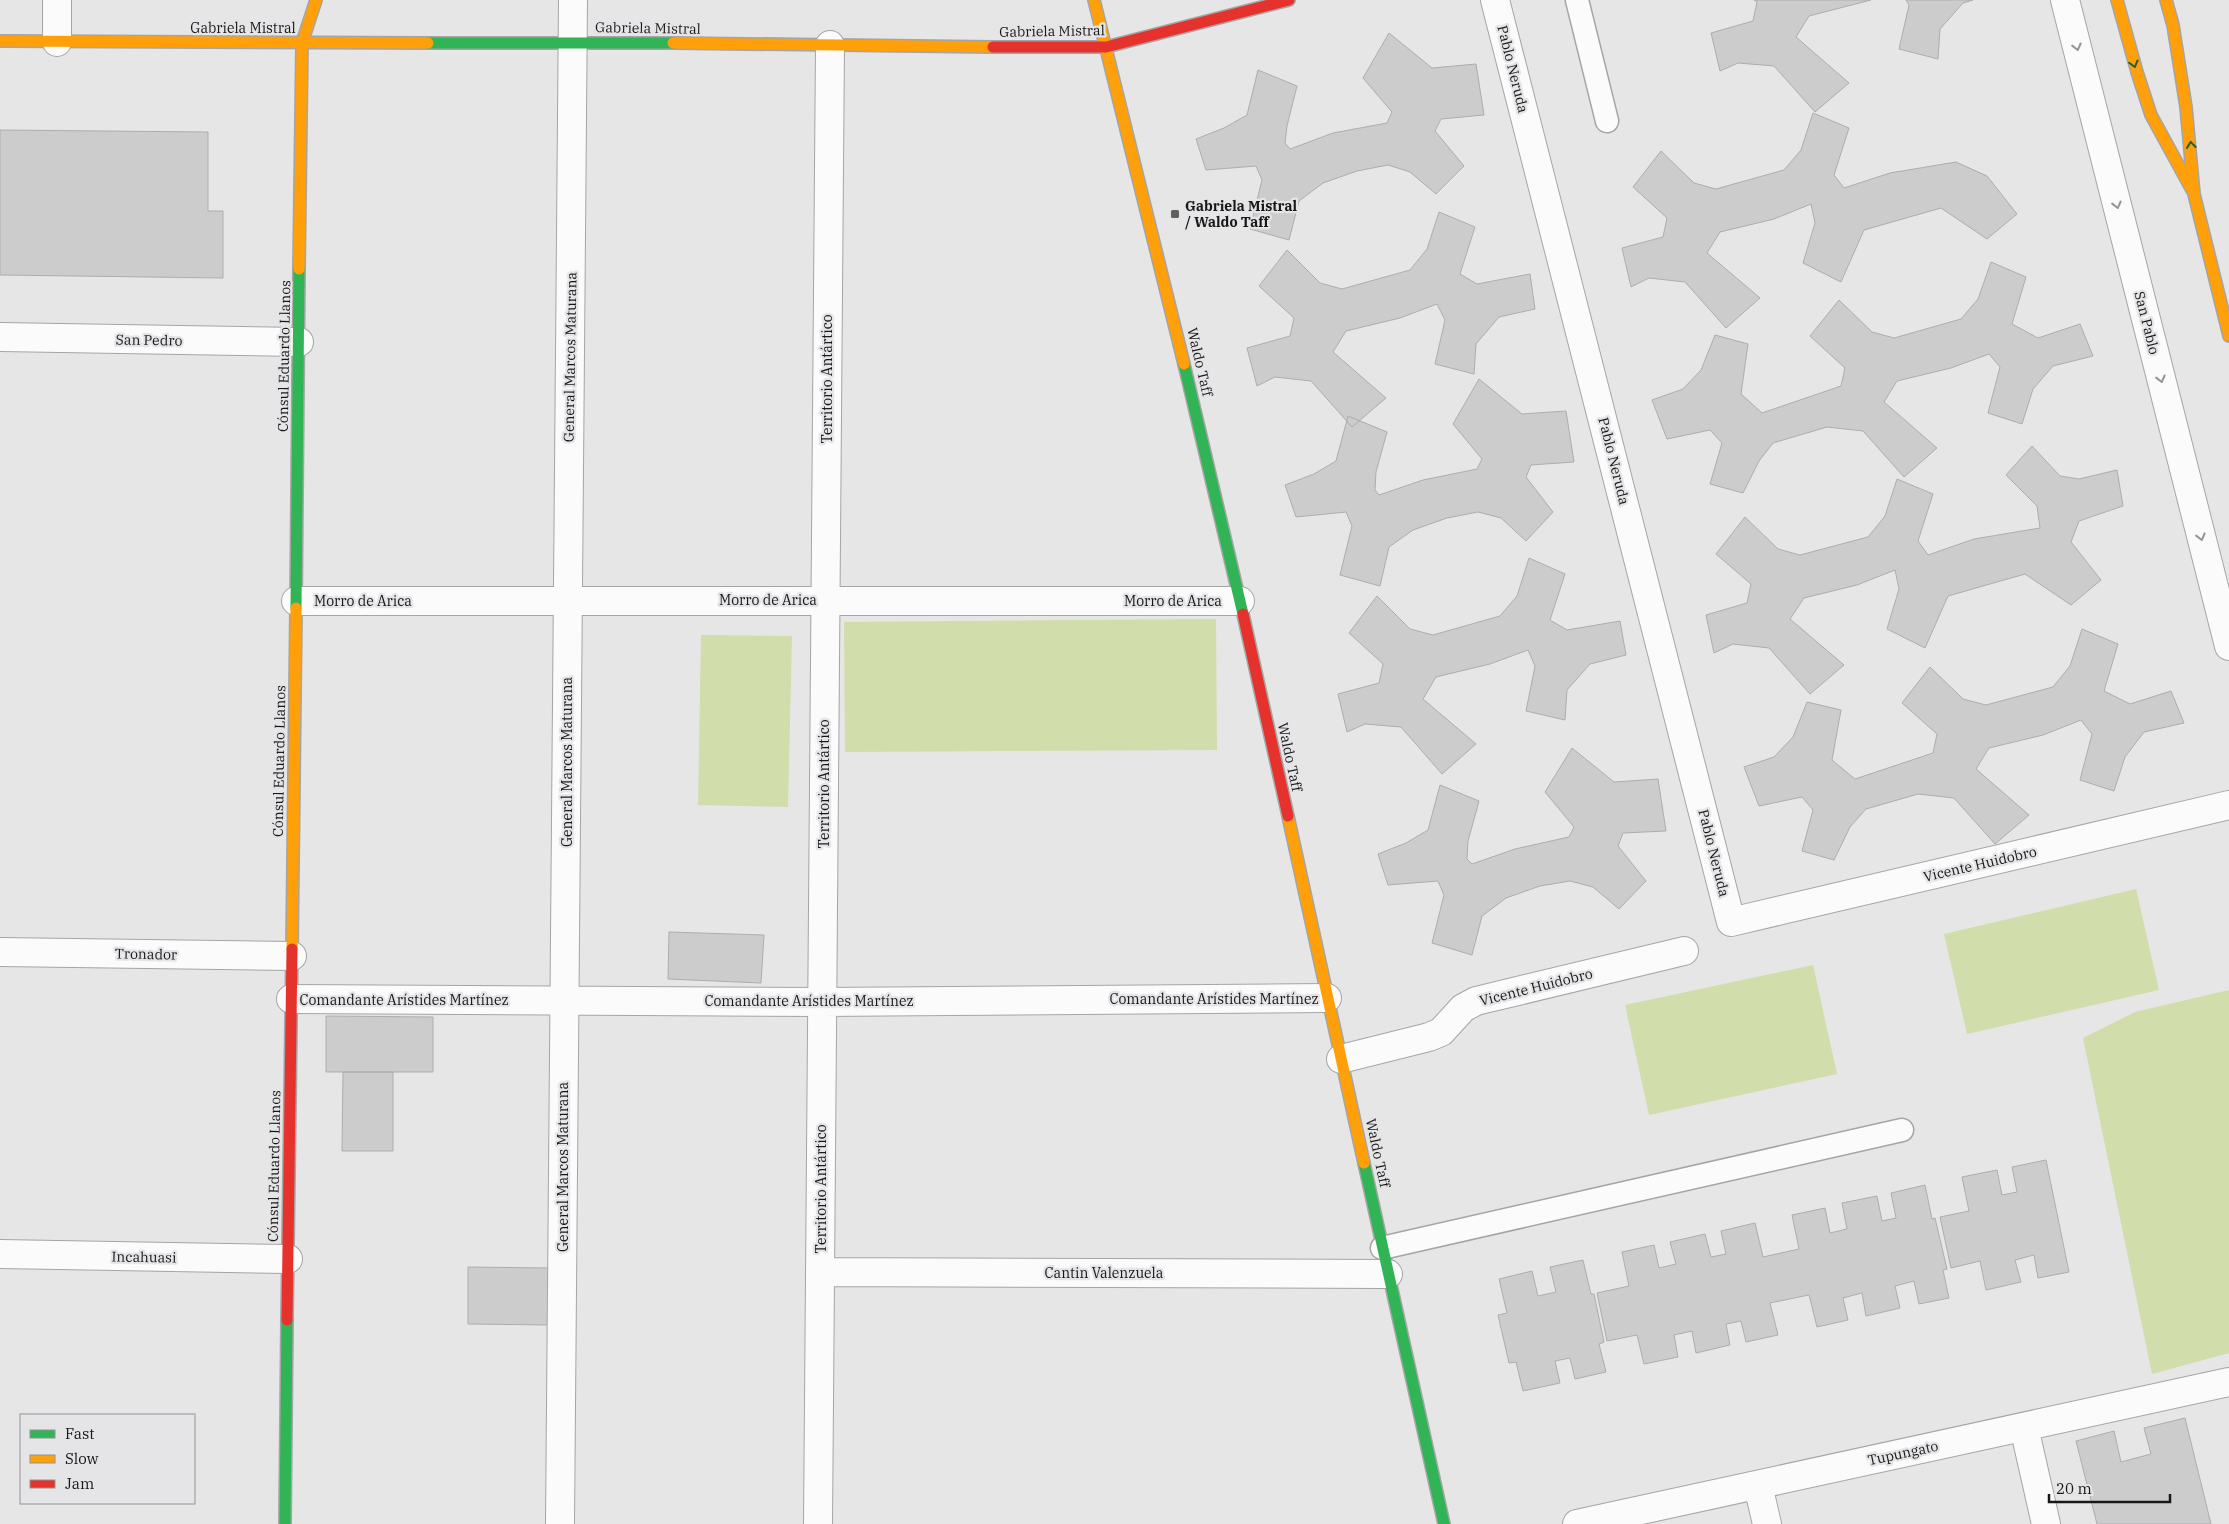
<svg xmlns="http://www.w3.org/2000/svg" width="2229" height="1524" viewBox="0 0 2229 1524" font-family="'IBM Plex Serif',serif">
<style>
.green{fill:#d1ddab}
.building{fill:#cccccd;stroke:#aeadae}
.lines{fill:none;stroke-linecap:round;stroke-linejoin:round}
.lane-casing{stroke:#a5a5a6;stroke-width:25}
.street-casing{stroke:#a5a5a6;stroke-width:30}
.fast-casing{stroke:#a5a5a6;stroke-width:14}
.slow-casing{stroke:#a5a5a6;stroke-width:14}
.jam-casing{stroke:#a5a5a6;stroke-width:14}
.lane{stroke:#fbfbfb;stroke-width:22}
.street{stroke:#fbfbfb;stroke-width:28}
.fast{stroke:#30b455;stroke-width:11}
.slow{stroke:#ff9f0a;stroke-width:11}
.jam{stroke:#e5322d;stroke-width:11}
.oneway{stroke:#959595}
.oneway2{stroke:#235e34}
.poi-dot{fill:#606061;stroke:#e5e5e8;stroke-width:2}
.labels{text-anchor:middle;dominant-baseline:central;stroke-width:4.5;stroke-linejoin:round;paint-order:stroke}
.street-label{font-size:14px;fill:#181819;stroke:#e5e5e8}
.poi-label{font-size:14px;font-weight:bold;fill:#181819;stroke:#e5e5e8;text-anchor:start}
</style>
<rect width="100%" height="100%" fill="#e6e6e7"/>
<path class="green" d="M1216,619L1217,750L845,752L844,622Z
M701,635L792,636L788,807L698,805Z
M2136,889L2159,990L1967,1034L1944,934Z
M1813,965L1837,1074L1649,1115L1625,1005Z
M2229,990V1353L2152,1374L2083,1038L2135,1012Z"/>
<path class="building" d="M1754,0H1871L1809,16L1796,37L1849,83L1815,112L1774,66L1738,63L1720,71L1711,33L1753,21L1757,2Z
M1906,0H1973L1963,3L1940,29L1938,59L1899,49L1909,5Z
M1389,33L1432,68L1476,64L1484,115L1441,119L1435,131L1464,166L1436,194L1410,172L1388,165L1357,171L1323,183L1299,201L1289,240L1250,229L1262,180L1256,166L1206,170L1196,139L1224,128L1247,115L1258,70L1297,86L1287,126L1285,143L1290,149L1333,133L1387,123L1392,112L1363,78Z
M1813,113L1849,128L1834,175L1844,188L1890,173L1956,162L1987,176L2017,214L1987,239L1941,208L1864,230L1841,282L1803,263L1815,223L1811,204L1774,219L1720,232L1707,253L1760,298L1726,328L1685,282L1649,278L1631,287L1622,248L1663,237L1667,218L1633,187L1661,151L1694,183L1716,189L1784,170L1801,150Z
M0,130L208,132V211H223V278L0,275Z
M1439,212L1475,227L1460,274L1477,284L1530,274L1535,309L1499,317L1476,344L1474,374L1435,364L1445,320L1437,304L1400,318L1346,331L1333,352L1386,398L1352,427L1311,381L1275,377L1257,386L1247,348L1290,336L1294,318L1259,286L1287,250L1320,283L1342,289L1410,270L1427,249Z
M1991,262L2026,277L2012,324L2038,338L2080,324L2093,356L2053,366L2033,389L2022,424L1988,413L2000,367L1989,354L1951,368L1897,381L1884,402L1937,448L1904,477L1863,431L1827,427L1773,443L1759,461L1743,493L1710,484L1722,443L1710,430L1667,439L1652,400L1683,389L1701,370L1715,335L1748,344L1741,394L1762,413L1841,386L1845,368L1810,336L1839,300L1872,332L1894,338L1961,319L1978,299Z
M1479,379L1522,414L1566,411L1574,462L1531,465L1526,477L1553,512L1526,541L1501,518L1478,512L1447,518L1413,530L1389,547L1380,586L1340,575L1352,526L1346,512L1296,517L1285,485L1314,474L1336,461L1348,416L1387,432L1376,472L1375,490L1379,495L1423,480L1477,469L1482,459L1453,424Z
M2032,446L2060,476L2079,479L2117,470L2123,506L2079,521L2071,542L2101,580L2071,605L2025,574L1948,596L1925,648L1887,629L1899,589L1895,570L1857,585L1804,598L1790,619L1844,665L1810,694L1769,648L1733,644L1714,653L1706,615L1747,603L1751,584L1716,554L1745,517L1778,549L1800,555L1868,537L1885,516L1897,479L1933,494L1918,541L1928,555L1974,539L2040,528L2037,506L2006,475Z
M1529,558L1565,574L1550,620L1567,630L1620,621L1626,655L1590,664L1567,690L1565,720L1526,711L1535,666L1528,650L1490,664L1436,677L1423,699L1476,744L1442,774L1401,727L1365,724L1347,732L1338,694L1379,683L1383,664L1349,633L1377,596L1410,629L1433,635L1500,616L1517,596Z
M2082,629L2118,644L2104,691L2130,704L2171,691L2184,723L2144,732L2125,757L2114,791L2080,780L2092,734L2081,720L2043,735L1989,748L1976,769L2029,815L1995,844L1954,798L1918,794L1866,809L1850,827L1834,860L1802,851L1813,810L1802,797L1759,806L1744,767L1774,757L1793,737L1807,702L1841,710L1832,760L1855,779L1933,753L1937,734L1902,703L1930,667L1963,699L1986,705L2053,687L2070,666Z
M1572,748L1614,782L1658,779L1666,831L1623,833L1618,846L1646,881L1619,909L1593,887L1570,881L1540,886L1506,898L1482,916L1472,955L1432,943L1444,895L1438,881L1388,885L1378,854L1406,843L1428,830L1440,785L1479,801L1468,841L1467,859L1472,864L1515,849L1569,837L1574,827L1545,792Z
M669,932L764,935L761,983L668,979Z
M326,1016L433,1017V1072H326Z
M343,1072H393V1151H342Z
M2046,1160L2069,1272L2038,1278L2034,1255L2015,1260L2021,1282L1986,1290L1980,1261L1951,1268L1940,1217L1969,1211L1962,1177L1997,1170L2002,1195L2017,1192L2012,1167Z
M1925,1185L1932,1219L1935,1218L1947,1269L1943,1270L1949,1298L1919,1304L1914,1281L1895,1286L1900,1308L1866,1316L1862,1293L1843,1298L1848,1320L1817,1327L1809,1295L1770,1303L1778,1335L1746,1342L1741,1321L1726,1324L1730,1345L1696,1353L1692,1331L1674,1335L1678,1357L1644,1364L1637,1335L1607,1341L1597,1293L1629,1286L1622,1252L1654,1245L1659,1268L1676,1264L1670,1242L1705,1234L1711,1257L1726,1254L1721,1231L1755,1223L1763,1257L1799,1249L1792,1215L1825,1208L1830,1233L1847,1229L1842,1203L1877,1196L1882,1221L1896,1218L1891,1193Z
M1583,1260L1591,1294H1594L1604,1342L1599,1344L1606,1372L1575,1379L1570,1358L1555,1361L1560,1383L1523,1391L1516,1362L1509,1363L1498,1315L1507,1313L1499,1279L1532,1271L1538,1296L1556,1292L1550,1267Z
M468,1267L549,1268V1325L468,1324Z
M2185,1418L2211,1524H2097L2076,1441L2114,1431L2121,1462L2151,1454L2144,1428Z"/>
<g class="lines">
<g class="lane-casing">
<path id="lane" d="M1577,0L1607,121
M1382,1248L1902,1130"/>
</g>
<g class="street-casing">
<path id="street" d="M1495,0L1731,922L2229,805
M2065,0L2229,646
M57,42V0
M0,337L299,342
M296,601H1240
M0,952L292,956
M291,999L822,1002L1327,998
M1341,1059L1429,1037L1441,1032L1463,1008L1476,1001L1684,951
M0,1254L288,1259
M820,1272L1388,1274
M2024,1427L2046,1524
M1758,1485L1767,1524
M560,1524L573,0
M818,1524L830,45
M1577,1524L2229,1382"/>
</g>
<g class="fast-casing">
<path id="fast" d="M428,43H673
M1184,364L1243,614
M296,608L299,269
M1364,1163L1444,1524
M285,1524L287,1320"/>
</g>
<g class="slow-casing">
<path id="slow" d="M1094,0L1184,364
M2117,0L2137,72L2151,115L2192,190
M2166,0L2173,25L2186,107L2194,194L2229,336
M0,41L428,43
M673,43L993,47
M299,269L302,43L316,0
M1288,816L1364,1163
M292,949L296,608"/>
</g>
<g class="jam-casing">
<path id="jam" d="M993,47H1106L1289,0
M1243,614L1288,816
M287,1320L292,949"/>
</g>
<use href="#lane" class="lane"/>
<use href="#street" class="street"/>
<use href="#fast" class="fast"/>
<use href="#slow" class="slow"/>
<use href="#jam" class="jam"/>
</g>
<defs><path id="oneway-chevron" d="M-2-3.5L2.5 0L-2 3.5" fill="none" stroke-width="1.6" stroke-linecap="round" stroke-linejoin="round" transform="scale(1.25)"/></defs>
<g class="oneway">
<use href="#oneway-chevron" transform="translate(2077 47) rotate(76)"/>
<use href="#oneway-chevron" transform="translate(2117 205) rotate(76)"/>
<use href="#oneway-chevron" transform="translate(2161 379) rotate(76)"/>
<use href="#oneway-chevron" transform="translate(2201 537) rotate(76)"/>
</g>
<g class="oneway2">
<use href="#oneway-chevron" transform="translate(2134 64) rotate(75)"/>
<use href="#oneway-chevron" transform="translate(2191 145) rotate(-96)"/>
</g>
<rect class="poi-dot" x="1170" y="209" width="10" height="10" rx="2.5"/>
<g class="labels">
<g class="street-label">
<text x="243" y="28">Gabriela Mistral</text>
<text transform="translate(648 28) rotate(1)">Gabriela Mistral</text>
<text transform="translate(1052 31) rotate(-1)">Gabriela Mistral</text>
<text transform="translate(1513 69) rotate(76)">Pablo Neruda</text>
<text transform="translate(2147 323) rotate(76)">San Pablo</text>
<text transform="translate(149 340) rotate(1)">San Pedro</text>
<text transform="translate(284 356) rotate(-89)">Cónsul Eduardo Llanos</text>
<text transform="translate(570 357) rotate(-89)">General Marcos Maturana</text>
<text transform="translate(1200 362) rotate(77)">Waldo Taff</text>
<text transform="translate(827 379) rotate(-90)">Territorio Antártico</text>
<text transform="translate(1614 461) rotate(76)">Pablo Neruda</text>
<text x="768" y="600">Morro de Arica</text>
<text x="363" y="601">Morro de Arica</text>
<text x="1173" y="601">Morro de Arica</text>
<text transform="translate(1290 757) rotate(78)">Waldo Taff</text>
<text transform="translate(279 761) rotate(-89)">Cónsul Eduardo Llanos</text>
<text transform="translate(567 762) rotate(-90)">General Marcos Maturana</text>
<text transform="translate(824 784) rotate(-90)">Territorio Antártico</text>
<text transform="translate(1714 853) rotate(76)">Pablo Neruda</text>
<text transform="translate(1980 864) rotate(-13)">Vicente Huidobro</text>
<text transform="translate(146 954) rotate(1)">Tronador</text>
<text transform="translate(1536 987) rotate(-14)">Vicente Huidobro</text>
<text x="1214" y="999">Comandante Arístides Martínez</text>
<text x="404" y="1000">Comandante Arístides Martínez</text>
<text x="809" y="1001">Comandante Arístides Martínez</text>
<text transform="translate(1378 1153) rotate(78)">Waldo Taff</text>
<text transform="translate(274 1166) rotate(-89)">Cónsul Eduardo Llanos</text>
<text transform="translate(563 1167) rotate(-90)">General Marcos Maturana</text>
<text transform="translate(821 1189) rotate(-90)">Territorio Antártico</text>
<text transform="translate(144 1257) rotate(1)">Incahuasi</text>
<text x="1104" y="1273">Cantin Valenzuela</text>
<text transform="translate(1903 1453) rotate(-12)">Tupungato</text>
</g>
<g class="poi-label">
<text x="1185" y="206">Gabriela Mistral<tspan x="1185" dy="16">/ Waldo Taff</tspan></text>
</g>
</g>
<rect x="20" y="1414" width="175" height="90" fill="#e5e5e8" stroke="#939395"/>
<rect x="30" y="1430" width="25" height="8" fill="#30b455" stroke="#939395"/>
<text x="65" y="1439" font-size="15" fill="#181819">Fast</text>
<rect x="30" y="1455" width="25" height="8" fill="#ff9f0a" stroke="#939395"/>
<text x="65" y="1464" font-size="15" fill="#181819">Slow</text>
<rect x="30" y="1480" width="25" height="8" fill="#e5322d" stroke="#939395"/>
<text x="65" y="1489" font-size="15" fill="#181819">Jam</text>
<path d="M2049 1494v8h121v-8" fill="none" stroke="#181819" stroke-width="2.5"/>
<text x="2056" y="1494" font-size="15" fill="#181819" stroke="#e5e5e8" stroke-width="4" paint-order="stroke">20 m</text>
</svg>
